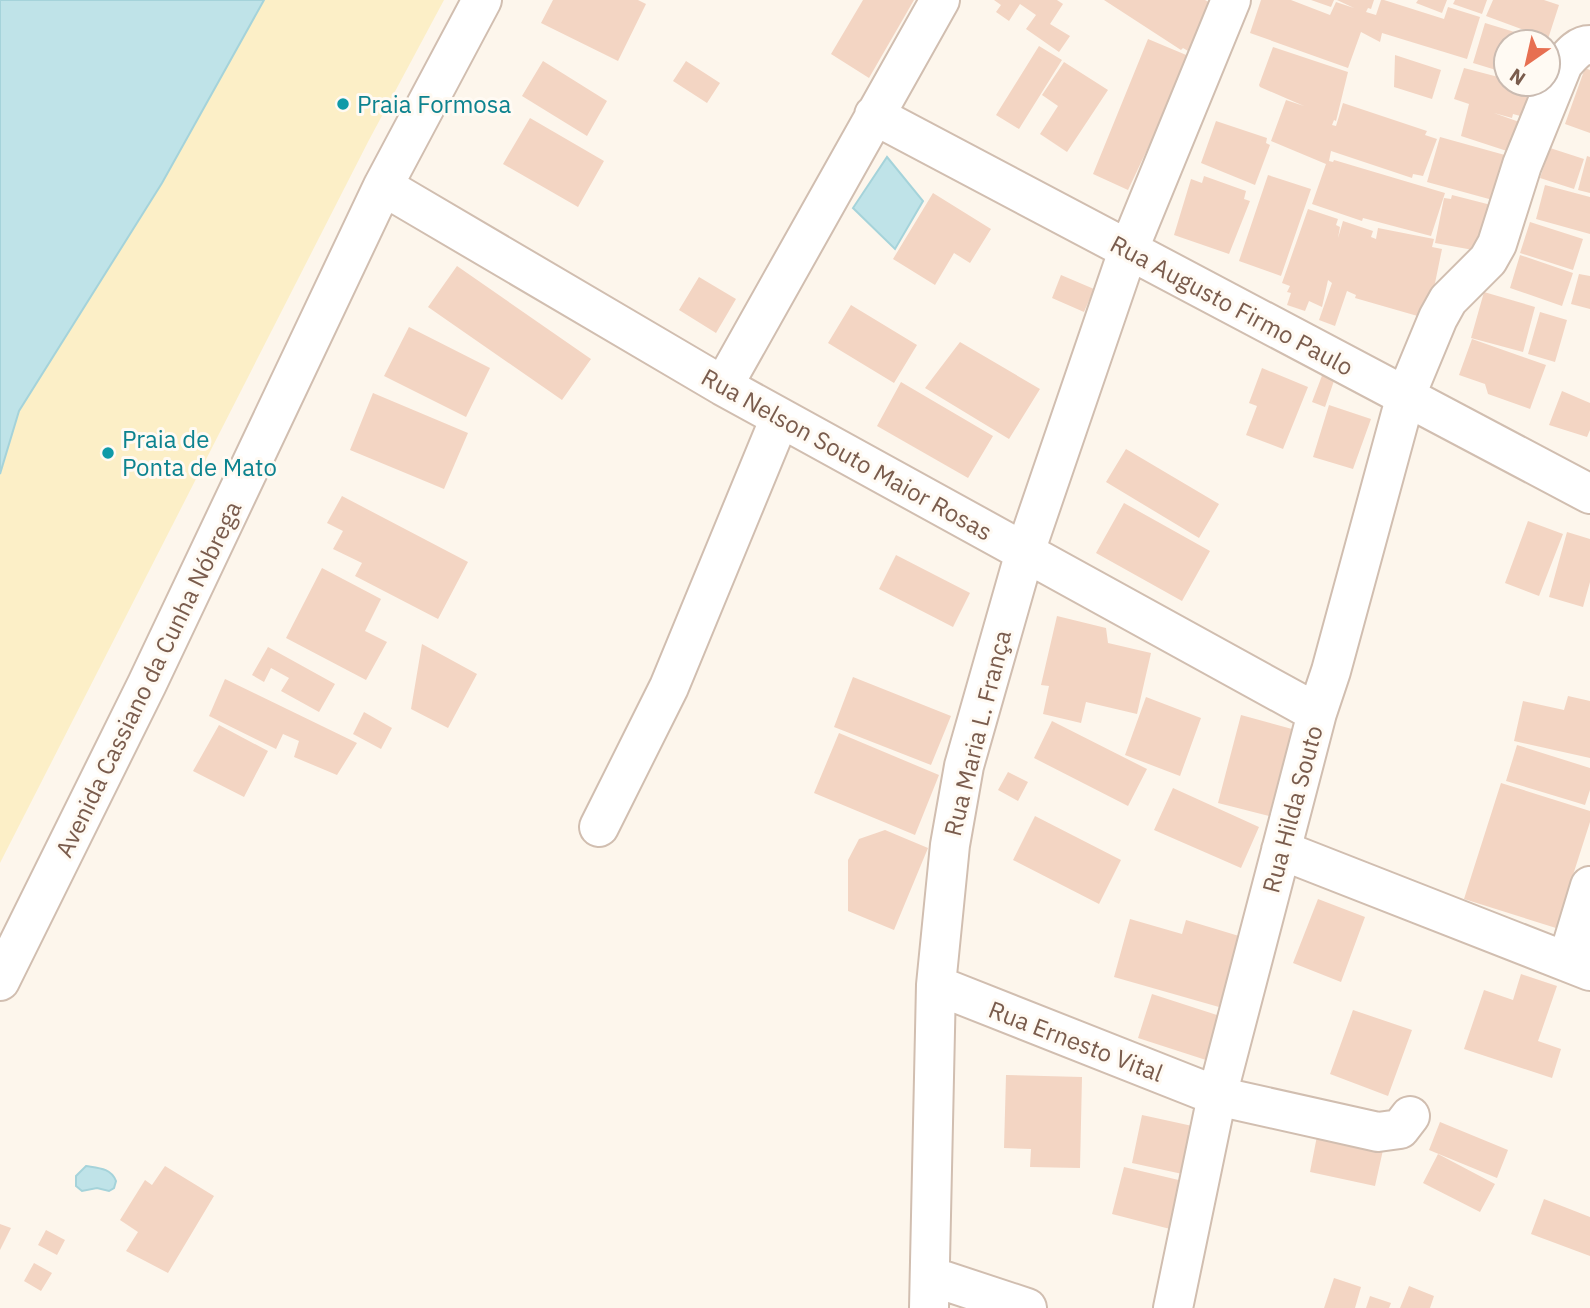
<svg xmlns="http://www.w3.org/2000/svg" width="1590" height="1308" viewBox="0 0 1590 1308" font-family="'IBM Plex Sans',sans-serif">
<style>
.sand{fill:#fcefc7}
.water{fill:#bfe3e8;stroke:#a5d3da;stroke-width:2}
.building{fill:#f3d5c3}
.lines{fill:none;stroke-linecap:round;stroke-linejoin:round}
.minor-casing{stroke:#d1beb0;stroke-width:42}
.minor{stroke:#fff;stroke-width:38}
.culture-dot{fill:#0f9aa8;stroke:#fffaf3;stroke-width:2.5}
.labels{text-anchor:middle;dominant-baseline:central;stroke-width:6;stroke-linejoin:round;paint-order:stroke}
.culture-label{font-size:24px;fill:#0d838f;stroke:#fffaf3;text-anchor:start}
.street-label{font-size:24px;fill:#7a5c4d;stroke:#fffaf3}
</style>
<rect width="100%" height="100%" fill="#fdf6ec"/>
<path class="sand" d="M264,0H444L369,140L0,863V474L19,411L162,183Z"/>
<path class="water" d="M0,0H264L162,183L19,411L0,474Z
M887,157L923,201L895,249L853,208Z
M86,1166C98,1168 111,1168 116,1181L114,1188L109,1191L97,1188L82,1191L76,1186V1176Z"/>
<path class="building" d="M553,0H638L646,4L618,61L541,23Z
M863,0H914L869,78L831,54Z
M994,0H1057L1063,4L1050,24L1070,36L1059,52L1026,29L1036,15L1020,4L1009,21L996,12L1001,5Z
M1104,0H1205L1214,5L1195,55L1183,48L1181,50Z
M1261,0H1291L1330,15L1336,2L1354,8L1337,0H1374L1371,9L1368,8L1366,12L1376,15L1381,0H1384L1444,19L1448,7L1480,17L1467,59L1382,33L1380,42L1361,32L1348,68L1250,33Z
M1311,0H1334L1331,7Z
M1418,0H1447L1442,13L1416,3Z
M1455,0H1487L1482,14L1453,4Z
M1493,0H1544L1559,5L1548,39L1486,16Z
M1485,23L1544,41L1543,42H1506V73L1473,63Z
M1148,39L1191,57L1128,190L1093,174Z
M1039,46L1062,60L1019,129L996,115Z
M1273,47L1348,72L1336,121L1334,120L1332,125L1336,126L1343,103L1427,131L1425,135L1437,139L1423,176L1413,174L1412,178L1331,151L1329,161L1333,162L1334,160L1445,193L1431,236L1363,218L1362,221L1312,204L1326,164L1271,141L1286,100L1304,106L1260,87L1259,85Z
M1395,55L1441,70L1432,99L1394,87Z
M543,61L607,101L587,136L522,96Z
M686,61L720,83L707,103L673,81Z
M1064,62L1108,90L1067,152L1040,134L1058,106L1042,95Z
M1464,68L1506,79V84H1521L1534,88L1524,117L1513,114L1512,118L1494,113L1525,124L1513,153L1461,136L1469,104L1454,99Z
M1585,68L1590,70V133L1565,124Z
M530,118L604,161L578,207L503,164Z
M1216,121L1267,138L1266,143L1270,145L1255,185L1201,163Z
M1440,137L1512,157L1500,202L1427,182Z
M1550,148L1584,159L1574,189L1540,178Z
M1587,156L1590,157V193L1578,190Z
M1268,175L1311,189L1281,276L1239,261Z
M1204,176L1246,191L1244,199L1250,201L1229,254L1174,235L1191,179L1202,183Z
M1545,185L1590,197V234L1536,219Z
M933,193L991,229L970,263L954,253L935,285L893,259Z
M1452,195L1495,206L1487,248L1474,245L1473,250L1435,243L1444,198L1451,199Z
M1308,209L1338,219L1336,225L1340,227L1338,238L1343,221L1373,231L1371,237L1376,239L1378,228L1434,239L1432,247L1442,249L1434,288L1421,317L1355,298L1356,295L1347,291L1335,326L1319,320L1332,283L1328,280L1322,307L1309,301L1305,311L1287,305L1291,293L1287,292L1290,286L1282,283Z
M1530,222L1583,239L1573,270L1520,253Z
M1520,255L1573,273L1562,306L1510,288Z
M457,266L591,359L562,400L428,307Z
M1579,274L1590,276V309L1571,304Z
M1061,275L1094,289L1084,312L1052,298Z
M699,277L736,299L716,333L679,310Z
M1484,292L1535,307L1523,352L1471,338Z
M851,305L917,345L894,383L828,343Z
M1540,312L1567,320L1555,362L1528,354Z
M409,327L490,368L466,417L384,376Z
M1472,339L1546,365L1530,409L1488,394L1485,384L1459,375Z
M960,342L1040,389L1009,439L925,388Z
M1262,368L1308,387L1283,449L1246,435L1257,406L1249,403Z
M1323,373L1335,378L1325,407L1312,402Z
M901,382L993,436L968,478L877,426Z
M1562,391L1590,403V430L1587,437L1549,425Z
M373,393L468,433L444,489L350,450Z
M1329,405L1371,419L1353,469L1313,457Z
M1126,449L1219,504L1199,538L1106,482Z
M342,496L468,562L438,619L355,576L362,563L333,549L343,531L327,523Z
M1124,503L1210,551L1182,601L1096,553Z
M1528,521L1563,534L1539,596L1505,583Z
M1567,532L1590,539V582L1583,607L1549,597Z
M896,555L970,593L953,627L879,589Z
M322,568L381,599L365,631L387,642L366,680L286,638Z
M1057,616L1106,628L1108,643L1151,653L1137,714L1086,702L1081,723L1043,714L1049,686L1041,685Z
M422,644L477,674L448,728L411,709Z
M268,647L335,684L319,712L281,691L289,678L271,668L264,682L252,675Z
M853,677L951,716L931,765L834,727Z
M225,679L357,743L337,775L294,757L299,741L283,734L276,749L209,716Z
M1568,696L1590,701V758L1514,741L1523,701L1564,710Z
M1146,697L1201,718L1180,776L1125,755Z
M364,712L392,728L381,749L353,734Z
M1241,715L1292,729L1269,816L1218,803Z
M1052,721L1147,769L1128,806L1034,758Z
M219,725L268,751L244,797L193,771Z
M839,733L939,775L915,835L814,793Z
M1517,745L1590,768V790L1585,805L1506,781Z
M1008,772L1028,782L1018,801L998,790Z
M1501,783L1590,811V822L1556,928L1464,899Z
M1173,788L1259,827L1241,868L1154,830Z
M1035,816L1121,860L1099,904L1013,860Z
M885,830L928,848L894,930L848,911V860L859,839Z
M1318,899L1365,917L1341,982L1293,963Z
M1130,919L1182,934L1186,920L1239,936L1219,1007L1114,977Z
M1521,974L1557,986L1538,1041L1561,1049L1552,1078L1464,1049L1484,990L1513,1000Z
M1152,994L1220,1016L1206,1060L1138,1038Z
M1353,1010L1412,1030L1388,1096L1330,1074Z
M1006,1075L1082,1077L1080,1168L1030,1167L1031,1149L1004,1148Z
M1142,1115L1197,1127L1187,1175L1132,1163Z
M1440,1122L1508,1150L1497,1178L1429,1150Z
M1317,1136L1383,1150L1375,1186L1310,1172Z
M1438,1154L1495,1184L1480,1212L1423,1183Z
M165,1166L214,1196L168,1273L126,1251L138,1232L120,1220L145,1180L152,1185Z
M1124,1167L1187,1182L1174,1230L1112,1214Z
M1544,1199L1590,1217V1256L1531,1234Z
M0,1224L11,1228L0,1250Z
M46,1230L65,1240L57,1255L38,1245Z
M34,1263L52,1273L41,1291L24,1281Z
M1334,1278L1361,1287L1355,1308H1324Z
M1409,1286L1434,1296L1430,1308H1400Z
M1370,1296L1391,1303L1389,1308H1366Z"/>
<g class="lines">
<g class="minor-casing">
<path id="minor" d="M874,115L1590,494
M383,186L723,386L1317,713
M723,386L940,0
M599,827L669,687L780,418
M1281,850L1590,971
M1567,962L1590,886
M0,981L147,684L383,186L482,0
M936,985L1217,1096L1378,1132L1400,1129L1410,1116
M930,1276L1027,1308
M929,1308L936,985L950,845L964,766L1025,552L1128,251L1231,0
M1173,1308L1217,1096L1317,713L1331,671L1406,395L1438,318L1448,300L1488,260L1497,244L1522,165L1563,64C1570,56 1578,45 1590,45"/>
</g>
<use href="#minor" class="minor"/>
</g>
<g class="culture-dot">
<circle cx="343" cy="104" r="7"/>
<circle cx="108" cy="453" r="7"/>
</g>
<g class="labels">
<g class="culture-label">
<text x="357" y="104">Praia Formosa</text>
<text x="122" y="439">Praia de<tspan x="122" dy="28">Ponta de Mato</tspan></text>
</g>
<g class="street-label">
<text transform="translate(1232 305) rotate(28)">Rua Augusto Firmo Paulo</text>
<text transform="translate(847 454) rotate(29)">Rua Nelson Souto Maior Rosas</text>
<text transform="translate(148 679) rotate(-64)">Avenida Cassiano da Cunha Nóbrega</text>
<text transform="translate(977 733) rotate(-76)">Rua Maria L. França</text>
<text transform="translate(1292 809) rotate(-75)">Rua Hilda Souto</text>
<text transform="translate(1076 1041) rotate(21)">Rua Ernesto Vital</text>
</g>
</g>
<g transform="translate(1527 63) rotate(214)"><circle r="33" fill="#fffaf3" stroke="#cabbb1" stroke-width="2"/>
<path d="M0-5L12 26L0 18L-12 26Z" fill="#e76f51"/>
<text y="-10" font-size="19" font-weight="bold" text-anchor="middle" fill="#7a5c4d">N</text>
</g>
</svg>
